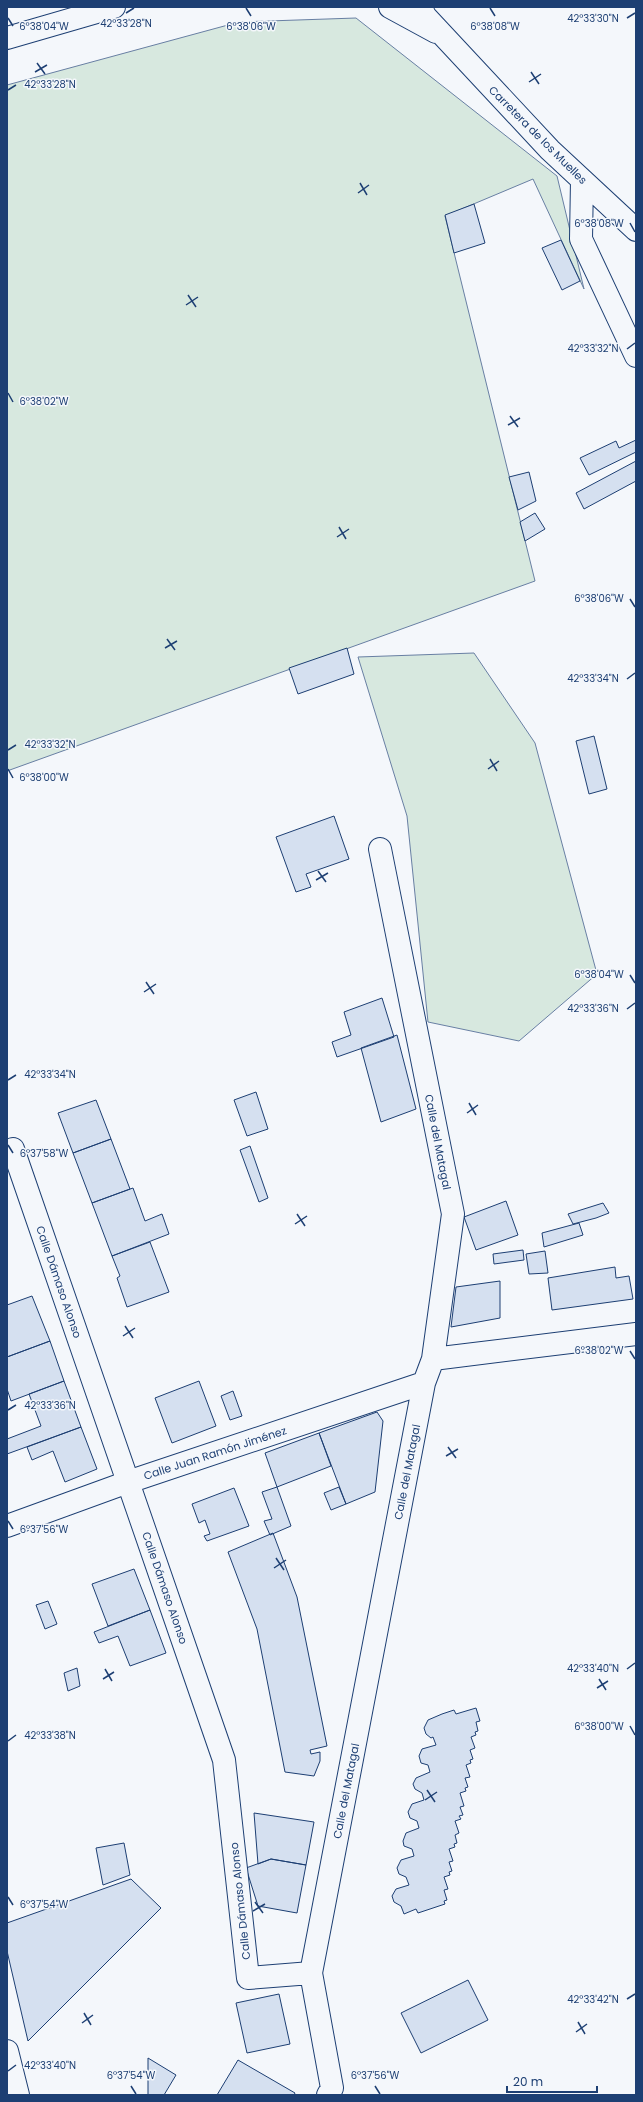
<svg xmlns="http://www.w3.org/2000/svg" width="643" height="2102" viewBox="0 0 643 2102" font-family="Poppins,sans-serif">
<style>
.green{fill:#d7e8df;stroke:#687fa3}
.building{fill:#d5e0f0;stroke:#1d3f73}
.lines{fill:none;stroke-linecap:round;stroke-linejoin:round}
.minor-casing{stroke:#1d3f73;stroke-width:24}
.tertiary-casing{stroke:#1d3f73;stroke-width:24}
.minor{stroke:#f4f7fb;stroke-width:22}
.tertiary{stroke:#f4f7fb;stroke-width:22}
.ticks{fill:none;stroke:#1d3f73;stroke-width:1.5}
.labels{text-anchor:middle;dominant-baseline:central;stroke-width:3;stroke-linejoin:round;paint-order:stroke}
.street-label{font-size:11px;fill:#1d3f73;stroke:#f4f7fb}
.ticks-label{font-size:10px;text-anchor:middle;fill:#1d3f73;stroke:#f4f7fb;stroke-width:3;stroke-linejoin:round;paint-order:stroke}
</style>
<rect width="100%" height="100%" fill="#f4f7fb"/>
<path class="green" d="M356,18L557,176L584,289L533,179L445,216L535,581L7,771V85L239,22Z
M474,653L535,743L597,974L519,1041L428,1022L407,816L358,657Z"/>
<path class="building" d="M474,204L485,243L454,253L445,215Z
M561,240L580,281L562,290L542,248Z
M636,440V452L589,475L580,458L616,441L619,448Z
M636,461V481L584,509L576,493Z
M529,472L536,501L518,510L509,477Z
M535,513L545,529L525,541L520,522Z
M347,648L354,674L298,694L289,668Z
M594,736L607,789L589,794L576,741Z
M334,816L349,859L306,874L311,887L296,892L276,837Z
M382,998L394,1037L337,1057L332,1042L351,1035L344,1012Z
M397,1035L416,1109L381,1122L361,1048Z
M256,1092L268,1129L247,1136L234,1100Z
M96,1100L111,1139L73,1153L58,1113Z
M111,1139L130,1189L92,1203L73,1153Z
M250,1146L268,1198L259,1202L240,1150Z
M133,1188L145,1221L162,1214L169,1234L112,1256L92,1203Z
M506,1201L518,1235L476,1250L464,1217Z
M603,1203L609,1213L596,1218L573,1224L568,1214Z
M579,1223L583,1235L544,1247L542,1233Z
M150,1242L169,1292L127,1307L117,1278L120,1276L112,1256Z
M523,1250L524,1260L494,1264L493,1254Z
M545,1251L548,1273L529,1274L526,1254Z
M615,1267L616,1278L629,1276L633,1299L552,1310L548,1278Z
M500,1281V1318L451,1327L456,1287Z
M32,1296L50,1341L7,1357V1305Z
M50,1341L64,1381L11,1401L7,1389V1357Z
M64,1381L81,1427L7,1454V1439L41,1426L29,1394Z
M199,1381L216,1426L172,1443L155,1398Z
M233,1391L242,1416L230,1420L221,1396Z
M377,1412L383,1421L375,1492L346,1504L319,1433Z
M81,1427L97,1469L65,1482L53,1451L32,1460L27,1447Z
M319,1433L331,1466L277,1487L265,1453Z
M277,1487L291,1526L270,1535L264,1521L272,1519L262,1492Z
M339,1487L346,1504L331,1510L324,1493Z
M234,1488L249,1526L207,1541L204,1536L210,1534L205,1520L199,1523L192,1504Z
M273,1533L297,1597L327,1746L310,1750L311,1754L320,1752V1761L314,1776L285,1772L257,1629L228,1552Z
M134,1569L150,1610L108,1626L92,1584Z
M48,1601L57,1624L45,1629L36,1605Z
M150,1610L166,1653L130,1666L118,1636L99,1643L94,1632Z
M77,1668L80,1686L68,1691L64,1673Z
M476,1708L480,1721L476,1722L478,1731L475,1732L476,1735L471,1737L475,1748L470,1750L473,1759L470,1760L471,1763L466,1765L470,1777L465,1778L468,1787L465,1788L466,1791L460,1793L464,1806L460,1807L463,1815L459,1816L461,1819L455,1821L459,1833L455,1835L457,1843L454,1844L455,1847L449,1849L453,1861L449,1862L452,1871L449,1872L450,1875L444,1877L448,1889L444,1890L447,1900L444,1901L445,1904L418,1913L416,1909L404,1914L401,1906L394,1902L392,1896L396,1889L409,1885L406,1877L399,1874L397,1868L401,1860L414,1856L412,1849L404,1846L403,1841L406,1833L419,1828L417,1821L410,1818L408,1812L412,1804L424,1800L422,1793L415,1789L413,1784L416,1778L430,1772L428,1765L421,1763L419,1756L422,1749L436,1745L433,1737L431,1738L426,1734L424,1728L428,1720L442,1714L454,1710L456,1714Z
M254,1813L314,1822L306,1865L271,1859L258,1864Z
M124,1843L130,1875L103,1885L96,1848Z
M271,1859L306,1865L297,1913L258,1906L246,1868Z
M131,1879L161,1908L28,2041L7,1951V1923Z
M468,1980L488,2020L421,2053L401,2013Z
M279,1994L290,2044L247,2053L236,2003Z
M148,2058L176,2075L164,2095H148Z
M238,2060L295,2093L294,2095H217Z"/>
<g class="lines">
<g class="minor-casing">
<path id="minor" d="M390,7L436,32
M421,7L425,16L550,150L636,230
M582,180L581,239L636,356
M13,1149L224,1760L248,1978L311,1973
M433,1359L636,1334
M7,1526L128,1482L424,1383
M7,2051L18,2095
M328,2095L332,2088L311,1973L424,1383L433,1359L453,1214L380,849"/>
</g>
<g class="tertiary-casing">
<path id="tertiary" d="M7,38L114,7"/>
</g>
<use href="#minor" class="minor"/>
<use href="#tertiary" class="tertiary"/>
</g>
<path class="ticks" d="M246,8L251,16M490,8L495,16M126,13L134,8M8,18L13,26M627,18L635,13M37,63L45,74M35,72L47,65M531,72L539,84M529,82L541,74M8,90L16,85M360,183L367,195M358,193L369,185M630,223L635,232M188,295L196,307M186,305L198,297M627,349L635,343M8,393L13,402M510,416L518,427M508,425L520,418M339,527L346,539M337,537L349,529M630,599L635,607M167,639L175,650M165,648L177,641M627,679L635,673M8,750L16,745M490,759L497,771M8,769L13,778M488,769L499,761M318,871L326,882M316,880L328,873M630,975L635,983M146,982L154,994M144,992L156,984M627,1009L635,1003M8,1080L16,1075M469,1103L476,1115M467,1113L478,1105M8,1145L13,1153M297,1214L305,1226M295,1224L307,1216M125,1326L133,1338M123,1336L135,1328M630,1351L635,1359M8,1410L16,1405M448,1447L456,1458M446,1456L458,1449M8,1521L13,1529M276,1558L284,1570M274,1568L286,1560M105,1669L112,1681M627,1669L635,1663M103,1679L114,1672M599,1679L606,1690M597,1688L608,1681M630,1726L635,1735M8,1741L16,1735M427,1790L435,1802M425,1800L437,1792M8,1897L13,1905M255,1902L263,1913M253,1911L265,1904M627,1999L635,1994M84,2013L91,2025M578,2022L585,2034M82,2023L93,2015M576,2032L587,2024M8,2071L16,2065M131,2086L136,2094M375,2086L380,2094"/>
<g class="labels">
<g class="street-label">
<text transform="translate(538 135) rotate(45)">Carretera de los Muelles</text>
<text transform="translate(438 1142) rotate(79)">Calle del Matagal</text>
<text transform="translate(59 1282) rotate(71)">Calle Dámaso Alonso</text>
<text transform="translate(215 1453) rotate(-18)">Calle Juan Ramón Jiménez</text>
<text transform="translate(407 1472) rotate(-79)">Calle del Matagal</text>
<text transform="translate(165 1588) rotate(71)">Calle Dámaso Alonso</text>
<text transform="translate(346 1791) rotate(-79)">Calle del Matagal</text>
<text transform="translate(240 1901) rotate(-96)">Calle Dámaso Alonso</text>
</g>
</g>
<g class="ticks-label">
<text x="593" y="22">42°33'30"N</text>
<text x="126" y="27">42°33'28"N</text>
<text x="44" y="30">6°38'04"W</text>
<text x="251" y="30">6°38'06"W</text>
<text x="495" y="30">6°38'08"W</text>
<text x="50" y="88">42°33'28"N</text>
<text x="599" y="227">6°38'08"W</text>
<text x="593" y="352">42°33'32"N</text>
<text x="44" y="405">6°38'02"W</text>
<text x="599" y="602">6°38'06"W</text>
<text x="593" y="682">42°33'34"N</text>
<text x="50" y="748">42°33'32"N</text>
<text x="44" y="781">6°38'00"W</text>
<text x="599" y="978">6°38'04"W</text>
<text x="593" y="1012">42°33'36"N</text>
<text x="50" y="1078">42°33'34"N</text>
<text x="44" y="1157">6°37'58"W</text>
<text x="599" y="1354">6°38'02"W</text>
<text x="50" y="1409">42°33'36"N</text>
<text x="44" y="1533">6°37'56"W</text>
<text x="593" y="1672">42°33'40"N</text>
<text x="599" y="1730">6°38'00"W</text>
<text x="50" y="1739">42°33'38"N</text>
<text x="44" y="1908">6°37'54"W</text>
<text x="593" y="2003">42°33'42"N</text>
<text x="50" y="2069">42°33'40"N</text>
<text x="131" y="2079">6°37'54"W</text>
<text x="375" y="2079">6°37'56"W</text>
</g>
<rect width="643" height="2102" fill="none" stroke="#1d3f73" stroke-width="16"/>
<path d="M507 2086v6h90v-6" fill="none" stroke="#1d3f73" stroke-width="2"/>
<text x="513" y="2086" font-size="12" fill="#1d3f73" stroke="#f4f7fb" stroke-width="3" paint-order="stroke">20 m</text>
</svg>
